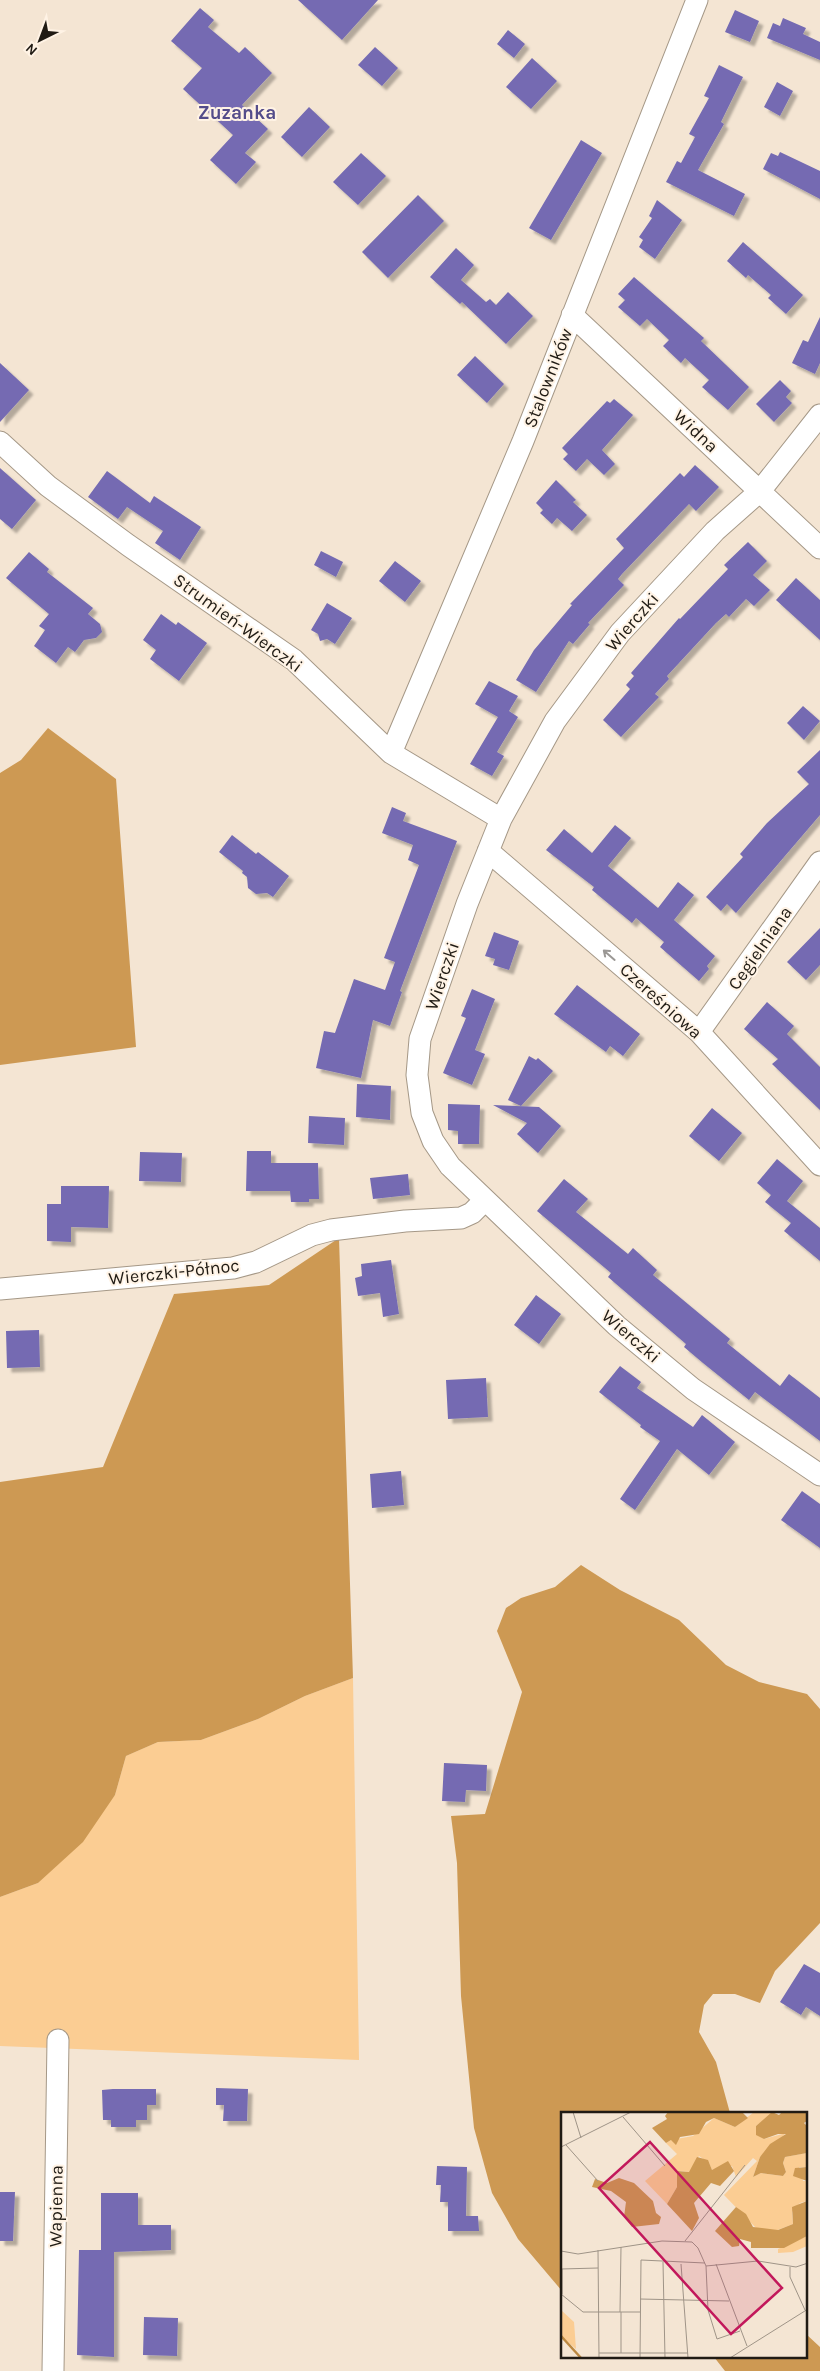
<svg xmlns="http://www.w3.org/2000/svg" width="820" height="2371" viewBox="0 0 820 2371" font-family="Karla,sans-serif">
<style>
.green{fill:#fbcd93}
.forest{fill:#cd9953}
.building{fill:#746bb2;filter:url(#shadow)}
.lines{fill:none;stroke-linecap:round;stroke-linejoin:round}
.minor-casing{stroke:#a59887;stroke-width:23}
.minor{stroke:#fff;stroke-width:21}
.oneway{stroke:#9b9895}
.labels{text-anchor:middle;dominant-baseline:central;stroke-width:4;stroke-linejoin:round;paint-order:stroke}
.street-label{font-size:18px;fill:#201b14;stroke:#fff3e5}
.neighbourhood-label{font-size:19px;font-weight:bold;fill:#544c8a;stroke:#fff3e5}
.inset-river{fill:none;stroke:#bb8841;stroke-width:2.5}
.inset-road{fill:none;stroke:#9f9487;stroke-width:1}
.view{fill:#c2185b;fill-opacity:0.15;stroke:#c2185b;stroke-width:2.5}
.inset-edge{fill:none;stroke:#201b14;stroke-width:2.5}
</style>
<defs>
<filter id="shadow"><feDropShadow dx="4.5" dy="4.5" stdDeviation="1" flood-color="#0004"/></filter>
</defs>
<rect width="100%" height="100%" fill="#f4e5d3"/>
<path class="green" d="M353,1678L359,2060L0,2046V1897L38,1883L115,1795L126,1756L158,1742L201,1740L258,1719L305,1696Z"/>
<path class="forest" d="M48,728L116,779L136,1047L0,1065V773L21,760Z
M339,1238L353,1678L305,1696L258,1719L201,1740L158,1742L126,1756L115,1795L83,1842L38,1883L0,1897V1482L103,1467L174,1294L269,1285Z
M581,1565L620,1590L679,1620L726,1665L759,1682L807,1694L820,1709V1923L775,1971L760,2003L735,1994H713L704,2005L699,2032L716,2062L730,2113L562,2114V2291L518,2239L492,2193L474,2128L461,1996L457,1863L451,1816L485,1814L522,1692L497,1631L506,1608L521,1598L555,1587Z
M806,2334L820,2347V2371H725L714,2357H806Z"/>
<path class="building" d="M298,0H378L342,40Z
M200,8L214,20L208,27L239,53L245,47L272,73L242,105L268,129L245,153L256,162L236,184L210,160L233,135L183,89L202,68L171,41Z
M735,10L759,21L750,42L725,32Z
M783,18L806,28L803,34L820,42V60L767,38L773,23L780,26Z
M508,30L525,44L514,58L497,44Z
M375,47L398,68L382,86L358,65Z
M532,58L557,81L531,109L506,87Z
M719,65L743,77L721,122L724,124L698,170L745,194L734,216L666,182L677,161L681,163L695,137L689,134L709,98L704,96Z
M777,82L793,91L780,116L764,107Z
M309,107L330,127L302,157L281,137Z
M581,140L602,153L551,240L529,228Z
M780,152L820,171V199L763,169L771,153L778,156Z
M361,153L386,176L358,205L333,182Z
M418,195L444,221L388,278L362,252Z
M657,200L682,220L655,259L639,247L643,240L639,237L652,218L649,216Z
M743,242L803,295L786,314L768,298L771,295L748,275L746,278L727,261Z
M456,248L474,265L461,280L486,302L490,299L496,305L508,292L533,316L506,344L462,302L460,304L430,277Z
M634,277L704,338L701,341L749,387L728,410L702,387L709,380L685,358L681,363L663,346L669,340L647,319L640,326L618,307L625,300L618,294Z
M820,317V363L815,374L792,363L803,340L808,342Z
M475,356L504,384L487,403L457,375Z
M0,363L29,390L0,422Z
M780,380L791,391L786,397L792,403L774,422L756,404Z
M614,399L633,415L602,450L615,464L604,475L587,459L576,471L563,459L568,454L562,448L607,401L610,403Z
M695,465L719,487L696,511L689,504L622,574L618,579L624,585L588,623L590,624L573,644L569,641L536,692L516,680L534,650L572,605L570,604L624,548L616,539L680,473L684,477Z
M0,468L36,500L12,529L0,519Z
M107,471L150,503L154,496L201,527L180,560L155,543L163,531L127,507L118,519L88,497Z
M556,480L576,500L573,502L587,515L572,531L557,518L552,524L540,513L543,510L536,503Z
M748,542L767,561L753,575L770,590L754,606L746,599L729,617L726,614L716,623L667,676L669,679L655,694L659,697L621,737L603,720L630,689L626,685L634,676L631,673L679,618L680,619L728,569L724,565Z
M321,551L343,562L336,577L314,565Z
M29,552L49,569L47,572L93,608L88,614L100,624L102,632L96,638L84,640L75,652L68,647L56,663L34,646L45,630L39,626L49,614L6,578Z
M395,561L421,581L405,602L379,581Z
M796,578L820,600V640L776,600Z
M327,603L352,618L335,644L327,639L320,641L318,634L311,630Z
M161,614L176,625L178,622L207,643L179,681L150,659L156,650L143,640Z
M489,681L518,696L509,711L518,717L497,752L504,756L492,776L470,764L498,717L475,704Z
M803,706L820,721L804,740L787,723Z
M820,750V815L736,913L727,904L721,911L706,897L743,857L740,854L767,823L809,784L797,772Z
M392,807L406,813L403,821L457,841L400,991L402,992L390,1026L373,1020L361,1078L316,1068L324,1031L335,1033L354,979L385,990L395,962L384,958L419,865L408,860L413,845L382,833Z
M615,825L631,838L608,866L658,908L678,882L694,895L674,920L715,956L707,966L709,969L699,981L660,947L664,942L636,918L632,923L592,890L594,887L546,850L564,829L592,853Z
M232,835L256,854L258,852L289,876L273,897L267,893L256,894L248,888L247,877L242,873L243,871L219,852Z
M820,928V965L806,980L787,962Z
M494,932L519,941L509,970L493,965L495,959L485,956Z
M577,985L640,1034L623,1056L610,1046L606,1052L554,1014Z
M472,989L495,999L475,1050L485,1054L472,1085L443,1073L466,1018L461,1016Z
M767,1002L794,1026L787,1034L820,1067V1110L772,1064L778,1059L744,1029Z
M529,1056L536,1060L538,1058L553,1071L521,1106L508,1100Z
M357,1084L391,1086L390,1120L356,1117Z
M448,1104L480,1105L479,1144H458V1131L448,1130Z
M493,1105L539,1107L561,1126L538,1153L517,1134L527,1123Z
M712,1108L742,1133L719,1161L689,1136Z
M309,1116L345,1118L344,1145L308,1143Z
M247,1151H271V1163H318L319,1199H309V1202H291L290,1191H246Z
M140,1152L182,1153L181,1182L139,1181Z
M777,1159L803,1181L787,1201L820,1228V1261L784,1231L791,1223L765,1202L771,1195L757,1183Z
M408,1174L410,1195L373,1199L370,1178Z
M564,1179L588,1199L576,1212L628,1254L633,1248L657,1270L653,1275L730,1339L727,1343L780,1386L789,1374L820,1398V1441L755,1392L749,1400L703,1363L684,1347L686,1344L608,1277L611,1273L537,1211Z
M61,1186H109L108,1228L71,1227V1242L47,1241V1204H61Z
M391,1260L399,1314L383,1317L380,1293L358,1296L355,1278L362,1276L361,1264Z
M536,1295L561,1314L539,1344L514,1325Z
M39,1330L40,1367L7,1368L6,1331Z
M620,1366L641,1382L637,1388L693,1427L702,1415L735,1442L709,1475L677,1449L635,1510L620,1499L660,1441L640,1427L641,1425L599,1392Z
M486,1378L488,1417L448,1419L446,1380Z
M401,1471L404,1505L372,1508L370,1474Z
M802,1491L820,1504V1548L781,1520Z
M444,1763L487,1765L486,1791L466,1790L465,1802L442,1801Z
M804,1964L820,1973V2016L806,2007L801,2015L780,2002Z
M216,2088L248,2089L247,2121H223L224,2105H216Z
M113,2089H156V2105H147V2120H136V2127H111V2120H103L102,2090Z
M437,2166L467,2167L466,2216H478L479,2231H448V2202H440L441,2185H436Z
M0,2192H15L13,2241H0Z
M101,2193H138V2225H171V2250L114,2252V2357L77,2355L79,2250H101Z
M144,2317L178,2318L177,2356L143,2355Z"/>
<g class="lines">
<g class="minor-casing">
<path id="minor" d="M572,315L820,548
M820,415L760,491L715,531L620,633L555,721L501,819L467,904L420,1039L417,1075L422,1113L433,1141L450,1166L617,1326L693,1389L820,1475
M0,442L48,486L128,545L294,660L391,753L501,819
M391,753L523,441L697,0
M488,851L699,1032L820,1165
M699,1032L820,862
M0,1289L233,1268L256,1262L312,1235L331,1230L405,1221L461,1218L472,1213L485,1200
M53,2371L58,2040"/>
</g>
<use href="#minor" class="minor"/>
</g>
<defs><path id="oneway-shaft" d="M-6 0H5M1.5-3L5.5 0L1.5 3" fill="none" stroke-width="1.6" stroke-linecap="round" stroke-linejoin="round" transform="scale(1.25)"/></defs>
<use class="oneway" href="#oneway-shaft" transform="translate(609 955) rotate(-139)"/>
<g class="labels">
<g class="street-label">
<text transform="translate(548 378) rotate(-69)">Stalowników</text>
<text transform="translate(696 431) rotate(43)">Widna</text>
<text transform="translate(632 622) rotate(-49)">Wierczki</text>
<text transform="translate(238 623) rotate(36)">Strumień-Wierczki</text>
<text transform="translate(760 948) rotate(-55)">Cegielniana</text>
<text transform="translate(442 976) rotate(-71)">Wierczki</text>
<text transform="translate(661 1001) rotate(42)">Czereśniowa</text>
<text transform="translate(174 1272) rotate(-6)">Wierczki-Północ</text>
<text transform="translate(631 1336) rotate(41)">Wierczki</text>
<text transform="translate(56 2206) rotate(-89)">Wapienna</text>
</g>
<g class="neighbourhood-label">
<text x="237" y="113">Zuzanka</text>
</g>
</g>
<g transform="translate(561 2112)">
<rect width="246" height="246" fill="#f4e5d3"/>
<path d="M193,0H213L195,14L203,27L225,21L199,45L192,65L200,61L222,64L225,60L222,51L224,45L246,41V55H238L242,69H246V89L239,91L231,100L232,112L214,119L196,117L163,83L196,49L192,46L175,65L171,54L151,58L148,51L138,44L129,60L118,59L116,75L106,92L84,69L116,42L105,31L110,28L132,24L153,6L174,15ZM246,124V134L232,140L217,141V137ZM0,198L13,210L15,237L0,224Z" fill="#fbcd93"/>
<path d="M107,0H181L187,6L174,15L153,6L145,10L138,22L119,25L115,33L110,28L105,31L91,16L106,7L104,4ZM211,0L218,3L221,0H246V9L243,11L246,14V41L224,45L222,51L225,60L222,64L200,61L192,65L199,45L209,32L225,22H217L203,27L195,23V14ZM136,45L147,48L151,58L167,49L173,59L159,74L150,71L133,91L138,106L131,119L106,92L116,75V59L128,60ZM246,55V69L232,64L234,56ZM58,66L73,71L92,89L95,101L100,105L98,112L71,115L63,105L65,90L50,79L31,75L34,67L46,71ZM246,89V124L223,136H190V130L179,127L178,134L171,135L154,119L175,95L185,102L192,115L217,118L232,112L231,95Z" fill="#cd9953"/>
<path class="inset-river" d="M0,224L20,246"/>
<path class="inset-road" d="M12,0L20,26M62,5L104,54M5,33L37,69M0,35L70,0M124,129L184,53M37,138L38,246M0,139L17,142L101,129L131,130L137,136L145,154L147,198L156,227L179,219M102,150L104,246M120,152L127,246M155,152L186,234M145,154L197,149L235,155L247,151M229,155V165L244,198M0,157L37,156M1,157V182M0,182L22,200H79M79,187L168,189M59,200L60,135M60,200V241M38,241H127M79,246L80,148L144,151M169,246L247,197"/>
<path class="view" d="M89,30L221,176L170,222L38,76Z"/>
<rect width="246" height="246" class="inset-edge"/>
</g>
<g transform="translate(40 40) rotate(222)" stroke="#fff3e5" stroke-width="4" paint-order="stroke">
<path d="M0-4L9 19L0 12L-9 19Z" fill="#201b14"/>
<text y="-8" font-size="14" font-weight="bold" text-anchor="middle" fill="#201b14">N</text>
</g>
</svg>
